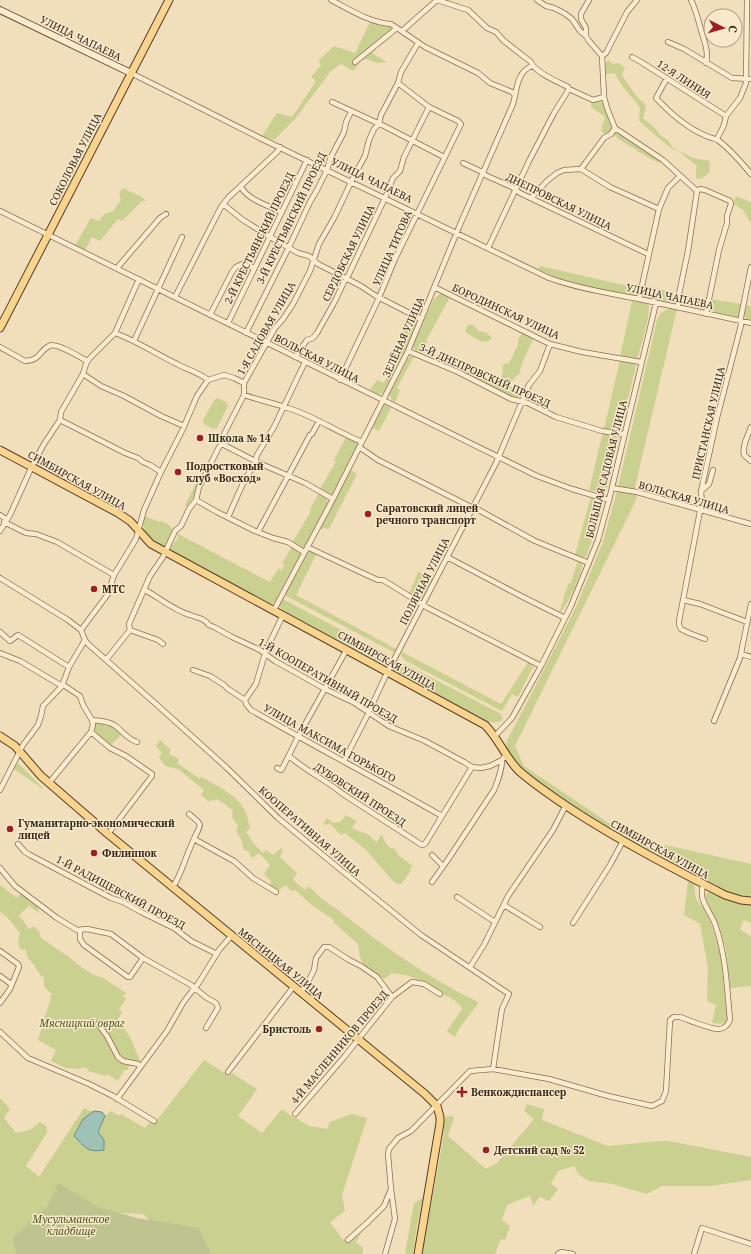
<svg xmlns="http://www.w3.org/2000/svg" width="751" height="1254" viewBox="0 0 751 1254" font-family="'Noto Serif',serif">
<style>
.green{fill:#cad08f}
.cemetery{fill:#bfc38f}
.water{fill:#a0c2b6;stroke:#678f84}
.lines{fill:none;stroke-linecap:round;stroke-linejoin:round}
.street-casing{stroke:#8a6e54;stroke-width:6}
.secondary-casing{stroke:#6b4f37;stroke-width:8}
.primary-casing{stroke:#563c29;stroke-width:9}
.street{stroke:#fceccf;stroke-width:4.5}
.secondary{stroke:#fceccf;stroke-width:6}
.primary{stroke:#f9d48f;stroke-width:7}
.poi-dot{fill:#9d1f25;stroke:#f8e9cb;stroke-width:1.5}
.labels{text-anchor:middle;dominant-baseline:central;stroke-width:3;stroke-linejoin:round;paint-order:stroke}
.street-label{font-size:10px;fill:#37271a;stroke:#f8e9cb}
.poi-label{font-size:10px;font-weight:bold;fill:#37271a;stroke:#f8e9cb;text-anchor:start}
.park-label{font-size:10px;font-style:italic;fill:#4a551f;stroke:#f8e9cb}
</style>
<rect width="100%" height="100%" fill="#f1dfbb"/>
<path class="green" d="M370,22L382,26H390L394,32L377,46L372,53L387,62L377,63L367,59L361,61L353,71L341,64L331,71L295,119L274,140L262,136L277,113L292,117C301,105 308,93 316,81L311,77L321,65L318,61L334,46L355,53Z
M608,60L613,64L619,63L625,68L622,75L637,97L644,103L646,108L643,118L656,129L661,136L668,140L672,147L693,158L710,161L709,173L702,178L696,179V170L697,166L679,151L671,148L662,141L639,121L640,108C632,95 621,88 615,73L606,74L605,64Z
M598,101L603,103L611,126V131L606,135L601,131L605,117L591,107V102Z
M616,132C624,133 649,155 660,160V162L659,163C644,156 630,146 616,137L614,134Z
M123,188L142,197L146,201H142L122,221L118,219L100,241L92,237L85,250L75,245L91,218L99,221L104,214L113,211L121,200L119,193Z
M736,196L751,202V223L743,210L733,203Z
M540,266L637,288L634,295L596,289L564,281L538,269Z
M643,285L674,292L675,303L644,297L642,294Z
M441,293L450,297L427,339C427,346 423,350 422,356L416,352L413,347L414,344L433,300Z
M681,294L707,299L704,309L681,304Z
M709,299L742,304L739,316L738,317L711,311L709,310Z
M632,301L646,303L649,306L648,319L638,357L634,360L620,357Z
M745,305L751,306V320L743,317Z
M668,309H677L634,491L637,498L515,746L524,766L622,832L660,853L665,845L751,864V897L741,896L727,892C666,861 608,830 551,791C538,782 516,768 508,753C506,750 506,745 507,741L576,607L603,542L618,487L657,320L661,313Z
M410,316L416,319C420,330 390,380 383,393L379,394L370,390L377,380L384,383L402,349L400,346L405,337L400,335Z
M468,325H473L479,331L487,333L492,338C486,347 474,337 467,333L465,330Z
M522,334L527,335L533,339C529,351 521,360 520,373L514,378L510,386L519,392V397H513L506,394L451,367C462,358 478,373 488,378C492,380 497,381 501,383L503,371L502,368L504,364L509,363L518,345V339Z
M411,356H414L397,388L400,390L395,402L392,400L389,394L408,358Z
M620,360L634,363L636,365L621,428L617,431L604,429Z
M218,398L226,402L228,406L217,428L213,429L204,424L203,420L215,399Z
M385,405L391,408L379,431L372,428L382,407Z
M603,432L615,434L619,437L607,488V490L599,492L589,490Z
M346,437L354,440L357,445L332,494L328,495L320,489L336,462L334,460Z
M351,470L357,474L329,529L324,528L320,529Z
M201,474L202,476C196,488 196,496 187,507L185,505Z
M319,493L326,497L328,502L303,550L292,543L311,511L310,509Z
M591,496C597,499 601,502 602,508L587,555L585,557L575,555Z
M144,516L160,522L161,521L169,525L174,531L165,547C152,540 140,533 144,516Z
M177,532L180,535L270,582L278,569L282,570L285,565L282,564L292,546L301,553L274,603L270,604L171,550V547L178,538Z
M309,551L317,553L296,595L398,650L395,653L286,596V592Z
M578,560L582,562C584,570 567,607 560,613L559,612L564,599L563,598L569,583H571Z
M418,572L433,579L423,599L420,601L409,594Z
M283,599L390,656L392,661L387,668L282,611L279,606Z
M402,652L501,704L529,661L533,667L518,697L512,694L502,711L406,661L401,656Z
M399,663L405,664L497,712L501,714L503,720C498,723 491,723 486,721L393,671V667Z
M95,722L109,723L122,734L110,746L95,731Z
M160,740L171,750L169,754L179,759L177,763L199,778L202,777C218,787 238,794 246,813C248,818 248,823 250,828L246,832L255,845L263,853L266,850L273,855L281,848L283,850L280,857L297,873L293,880L305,890L309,886C320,899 330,904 342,913C384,947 429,978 478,1002L477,1005L460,1027L455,1037L447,1031L462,1009L459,1004L451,998L446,996L422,981L409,976L392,973L384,979C364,966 361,968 358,944L333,922L334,920L313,906L295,890L291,891L286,885L279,890L270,886L271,881L264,874L270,865L259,853L252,858L248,851L244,850L242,841L236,831L238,826L232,817L233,811L225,804L216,799L214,801L211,800L209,802L201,795L204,790L178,769L165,766L159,757L162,753L156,746Z
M18,763L43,788V789L14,769Z
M346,815L357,821L352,828C357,831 364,832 369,835C372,837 374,841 377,842L382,834C384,841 387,848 395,849L398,855L413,866L410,869L411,871L401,884H397L393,881L366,850L345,833L341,835L329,823L325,826L324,822L327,818L333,823L340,822Z
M688,881L694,884L696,899L707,914L712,926L720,952L728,1019C724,1025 719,1024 712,1023L716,1005L707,1001L708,968L700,924L684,915Z
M0,885L17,898L21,893L38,907L39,913L29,906L19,915L29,929L33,926L39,931L41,938L69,957L77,964L92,974L103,978L126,993L123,996L126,999L119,1009L122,1012L118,1020L130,1037L141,1063L139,1066H129L128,1070H124L118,1081L107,1074L106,1076L88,1071V1069L82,1067L81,1069L66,1068L51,1061L56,1050L38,1040L52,994L44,987V978C38,973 38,971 34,965C28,957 28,961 26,950L20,949L18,942L20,933L8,918L0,912Z
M710,892C723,899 736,904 751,905V923L744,920L740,929L751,937V986L730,988L726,950L719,925L705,898L706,893Z
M204,1060L229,1076L232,1073L257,1089L238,1116L262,1133L282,1109L293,1118H296L309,1126L327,1129L330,1122L352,1114L367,1118L342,1195L345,1211L330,1222L342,1239L351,1242L361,1232L356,1243L363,1247V1254H199L155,1225L143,1214L121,1213L104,1214L14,1240L16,1254H0V1098L10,1109L4,1118L16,1133L30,1130L40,1122L47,1127L46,1130L48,1131L26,1166L39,1177L84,1108L90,1111H94L83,1119L104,1140L98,1132L105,1116L111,1111L120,1116L121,1114L145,1128L150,1122L154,1124Z
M527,1104L544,1109L542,1120L608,1146L660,1141H669L751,1157V1180L711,1186H662L647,1194L612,1184L589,1181L579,1175L574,1166L558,1171L551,1184L558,1189L549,1201L540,1197L533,1205L530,1196L507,1205L502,1220L510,1226L505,1240L501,1239L495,1254H422L443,1140L445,1117L452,1116L454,1118L448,1136L486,1169L497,1163L534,1119L524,1111Z
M423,1198L417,1225L413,1254H405L414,1203Z"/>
<path class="cemetery" d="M58,1183L98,1207L137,1218L199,1228L211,1254H16L13,1238L48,1206Z"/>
<path class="water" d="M94,1111L102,1112L105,1116L98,1132L104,1140V1150C87,1153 85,1147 74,1136L83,1119Z"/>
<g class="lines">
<g class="street-casing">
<path id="street" d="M331,0C349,9 370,23 391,24L425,47L478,73L490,83L512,92L515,95
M537,0L546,6L554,8L564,13L572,19L580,31L586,36L589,41L602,56L604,97L607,108L615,128L663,160L697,191L700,189L705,190L730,201L731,204L727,216V223L719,250L706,314
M691,0C696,10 698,19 701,30C704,41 709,51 706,63
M402,31L437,0L468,10L487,28L496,32L504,41L531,62C534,72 558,82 568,87L569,89L593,100L604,97
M586,36V28L581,19V14L589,0
M668,42L684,49L732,78L751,79
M602,56L606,53L627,12L637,0
M632,57L641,62L726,116
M355,62L397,28
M131,73L262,139L549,278C579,289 609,293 639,299C676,307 714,315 751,323
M667,78L656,98C670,113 686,127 704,135C709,138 715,138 719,141C731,150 741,162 751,174
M332,102L384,126L444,157
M717,139L724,125L726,116L740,98L746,83L747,0
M463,163L480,171L487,176L512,187L520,193L648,254
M581,169L604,138L611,134L615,128
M241,187C248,200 269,206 282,212
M531,198L547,181L557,173L564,170L581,169L610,187L659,209
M223,204L243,220L267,235L298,253L309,256L318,264L361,286L376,296L421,319
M0,211L537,476L572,489L609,500
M488,248L529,161L554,113L569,89
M117,268L160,218L166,214
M434,287L550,344L582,352L641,362
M175,297L221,207L228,198L278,151L280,147
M639,299L659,209L668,188L680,176
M678,307L679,294L688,251L697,191
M210,315L232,272L236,267L242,264L254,268
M228,323L307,160
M115,333C137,341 156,354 177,364C187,370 199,372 208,380L224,375L234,378L244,383
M246,333L289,247L310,202L317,190L327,170L330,159L344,132L346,122L351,112
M134,341L182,237
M0,347L25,361C41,360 38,352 49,346C56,342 80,357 87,361
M408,351L458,372L511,399L528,403L556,417L602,431L624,434
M295,357L307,340L313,338L317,333L335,301L344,282L348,276L385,198L393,178L400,171L404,157L429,107
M83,374L101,386L124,396L161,416L184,426
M340,380L378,300L395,259L461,124L458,121L429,107L398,83
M244,395C258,400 274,403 288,408C314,416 337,432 362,442
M60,420L125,453L138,458L143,462L150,465L161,472
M751,427C748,436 742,445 744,455L751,461
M222,444L259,463L305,483L333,499
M359,447L378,460L469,506L477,509L535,541L589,563
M612,488L637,492L751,524
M701,491L709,484L713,470
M196,500L217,512L255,531L273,538L288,542L304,552
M0,515L6,519
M228,517L245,479L254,465L257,455L274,427L305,362
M4,522L26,533L36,534L57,542L114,575
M0,531L10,515L32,466L44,444L60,420L61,412L83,374L86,364L89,359L115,333L139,279
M258,532L310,435L312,434L319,421
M307,547L369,576L378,580H383L393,586L428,608L541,666
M447,557L519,595L565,618
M0,578L68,620L81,630L85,640L88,644L156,704L227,768L278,818L330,861L421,935L509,994L502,1009L493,1069
M110,588L114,575L136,539L144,510L161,472L182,431L197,396L208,380
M145,590C160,598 173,610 190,615C198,618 204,618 209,625L214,627L232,637L260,650L275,661L325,689L353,702L389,726L425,741L464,762L472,767L481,768L490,766L502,760L506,755
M683,600L700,604L747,622
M274,610L333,499L408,351L459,227L513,104C517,91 516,72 532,66
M81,630L108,594
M130,630L158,640L163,644
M0,632L10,641L18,635L69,667
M705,639L689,633L681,629L679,625V621L700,511L702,503L701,491L717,418L741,325V317L751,267
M0,653L20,661L62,686
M741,654L751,657
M106,660L130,630L129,624L150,576L163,557L175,531L181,526L189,509L196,500L199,487L219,447L222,444V438L244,395V383L275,328L283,319L293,304L310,271L319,244L334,218L354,176L365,156L369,140L374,129L379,124L381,115L398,83L401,72L418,43
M193,670L210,676L224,685L228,689L245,700L246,704L251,710C314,746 379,780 442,816
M62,684L80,696L83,705L92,720C99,721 108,721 114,725C122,730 127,739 137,742
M245,700L256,684L266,650L283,615
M714,721L740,658L751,604
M91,732L110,748L126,756L152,774V776L108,834
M495,736L512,718L541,666L571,606L598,540L609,500L656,303
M289,756C306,771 326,780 343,794L422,845L425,844L472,767
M344,761L367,716L385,677L496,463L529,385L540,371L550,344
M277,768L281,770L282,769L298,737L347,649
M49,783L91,732L93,725L92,720
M0,790L23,745L38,725L41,716L43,706L62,686L69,667L85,640
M189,814C204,826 201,823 194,839L234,861L253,878L276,892
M18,844L25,852L30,855L111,898L123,902L141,912L174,928L191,941L217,954
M432,855L443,866
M0,868L15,886L57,918L77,930L87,929L111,934L143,958L191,985L207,998L216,1003L218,1008L206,1028
M432,882L447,861L494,790C498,780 502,771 502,760
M173,887C182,873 186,855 194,839
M457,897L495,922
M504,905L540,927
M573,923L610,865L623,841
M80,930V939L84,945L128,977H130L143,958
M0,951L18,964L19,967L10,989L0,1003
M470,967L484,945L508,896L553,830L566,805
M0,976L11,984
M300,992L306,986L314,970L316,958L324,947H329L349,960L361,966L377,977L392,997
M98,1024L107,1036L118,1057L123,1061L138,1064L140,1067
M0,1032L28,1058L89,1084L113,1096L154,1121
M228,1072L294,986
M117,1099L167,1031L183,1003L192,991L198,984L219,950L232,935
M295,1114L345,1056L392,997L412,982L424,984L440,994
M348,1240L368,1222L384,1206L391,1189L388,1154L389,1149L398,1138L411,1131L470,1071L493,1069L549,1079L608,1096L652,1106L662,1101L666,1091L670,1020L674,1017H680C689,1020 709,1029 718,1029C724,1029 728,1025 730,1020C727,988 726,957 716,927C712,912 696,900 704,884
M385,1254L395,1219L391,1189
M558,1254L561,1252L573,1254
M694,1254L702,1228L751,1244"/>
</g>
<g class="secondary-casing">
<path id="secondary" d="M0,10L131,73"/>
</g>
<g class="primary-casing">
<path id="primary" d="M0,328L169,0
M0,450L118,513L130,521L151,544L485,725C499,739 505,757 519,771C535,785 553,797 571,809C620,841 672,868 725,895L741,900L751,901
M0,736L15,746L41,776L108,834L425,1094L437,1106L440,1117V1123L418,1254"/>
</g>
<use href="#street" class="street"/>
<use href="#secondary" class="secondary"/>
<use href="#primary" class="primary"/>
</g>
<g class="poi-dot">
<circle cx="200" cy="438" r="4"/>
<circle cx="178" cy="472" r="4"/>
<circle cx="368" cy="514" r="4"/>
<circle cx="94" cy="589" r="4"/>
<circle cx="10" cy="829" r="4"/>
<circle cx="94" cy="853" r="4"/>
<circle cx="319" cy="1029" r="4"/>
<path d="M460 1086h4v4h4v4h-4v4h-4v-4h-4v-4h4z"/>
<circle cx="486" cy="1150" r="4"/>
</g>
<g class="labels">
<g class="street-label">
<text transform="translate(81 38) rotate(26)">УЛИЦА ЧАПАЕВА</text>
<text transform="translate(684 79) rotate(33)">12-Я ЛИНИЯ</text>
<text transform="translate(75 159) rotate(-63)">СОКОЛОВАЯ УЛИЦА</text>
<text transform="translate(372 180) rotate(26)">УЛИЦА ЧАПАЕВА</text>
<text transform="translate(559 201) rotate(26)">ДНЕПРОВСКАЯ УЛИЦА</text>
<text transform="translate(291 218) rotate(-64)">3-Й КРЕСТЬЯНСКИЙ ПРОЕЗД</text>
<text transform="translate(259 238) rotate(-64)">2-Й КРЕСТЬЯНСКИЙ ПРОЕЗД</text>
<text transform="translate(392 248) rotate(-66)">УЛИЦА ТИТОВА</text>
<text transform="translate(348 253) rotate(-64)">СЕРДОБСКАЯ УЛИЦА</text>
<text transform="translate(670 296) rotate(12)">УЛИЦА ЧАПАЕВА</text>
<text transform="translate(506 311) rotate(25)">БОРОДИНСКАЯ УЛИЦА</text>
<text transform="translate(266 328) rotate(-60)">1-Я САДОВАЯ УЛИЦА</text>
<text transform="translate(403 337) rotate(-66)">ЗЕЛЁНАЯ УЛИЦА</text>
<text transform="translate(317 358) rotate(27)">ВОЛЬСКАЯ УЛИЦА</text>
<text transform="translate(485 375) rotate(24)">3-Й ДНЕПРОВСКИЙ ПРОЕЗД</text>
<text transform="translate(708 423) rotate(-77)">ПРИСТАНСКАЯ УЛИЦА</text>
<text transform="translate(606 469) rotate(-76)">БОЛЬШАЯ САДОВАЯ УЛИЦА</text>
<text transform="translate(77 480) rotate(29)">СИМБИРСКАЯ УЛИЦА</text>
<text transform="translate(684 497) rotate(16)">ВОЛЬСКАЯ УЛИЦА</text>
<text transform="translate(424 581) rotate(-63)">ПОЛЯРНАЯ УЛИЦА</text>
<text transform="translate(387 660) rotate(29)">СИМБИРСКАЯ УЛИЦА</text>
<text transform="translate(328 680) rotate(30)">1-Й КООПЕРАТИВНЫЙ ПРОЕЗД</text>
<text transform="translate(330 743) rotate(29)">УЛИЦА МАКСИМА ГОРЬКОГО</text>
<text transform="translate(360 794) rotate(33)">ДУБОВСКИЙ ПРОЕЗД</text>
<text transform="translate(310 831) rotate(41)">КООПЕРАТИВНАЯ УЛИЦА</text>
<text transform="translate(660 849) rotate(29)">СИМБИРСКАЯ УЛИЦА</text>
<text transform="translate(121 892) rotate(28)">1-Й РАДИЩЕВСКИЙ ПРОЕЗД</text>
<text transform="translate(281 963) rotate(39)">МЯСНИЦКАЯ УЛИЦА</text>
<text transform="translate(339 1047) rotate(-50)">4-Й МАСЛЕННИКОВ ПРОЕЗД</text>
</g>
<g class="poi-label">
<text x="208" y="438">Школа № 14</text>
<text x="186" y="466">Подростковый<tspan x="186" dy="12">клуб «Восход»</tspan></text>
<text x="376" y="508">Саратовский лицей<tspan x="376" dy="12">речного транспорт</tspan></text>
<text x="102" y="589">МТС</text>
<text x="18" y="823">Гуманитарно-экономический<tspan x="18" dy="12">лицей</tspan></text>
<text x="102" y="853">Филиппок</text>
<text x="311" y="1029" text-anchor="end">Бристоль</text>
<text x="471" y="1092">Венкождиспансер</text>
<text x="494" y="1150">Детский сад № 52</text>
</g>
<g class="park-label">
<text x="82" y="1023">Мясницкий овраг</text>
<text x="71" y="1219">Мусульманское<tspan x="71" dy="12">кладбище</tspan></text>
</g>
</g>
<g transform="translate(723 28) rotate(96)"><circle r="19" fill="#f8e9cb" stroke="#ab9b84"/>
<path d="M0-3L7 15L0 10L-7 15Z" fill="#9d1f25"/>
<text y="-6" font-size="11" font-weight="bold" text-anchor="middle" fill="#37271a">С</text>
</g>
</svg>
